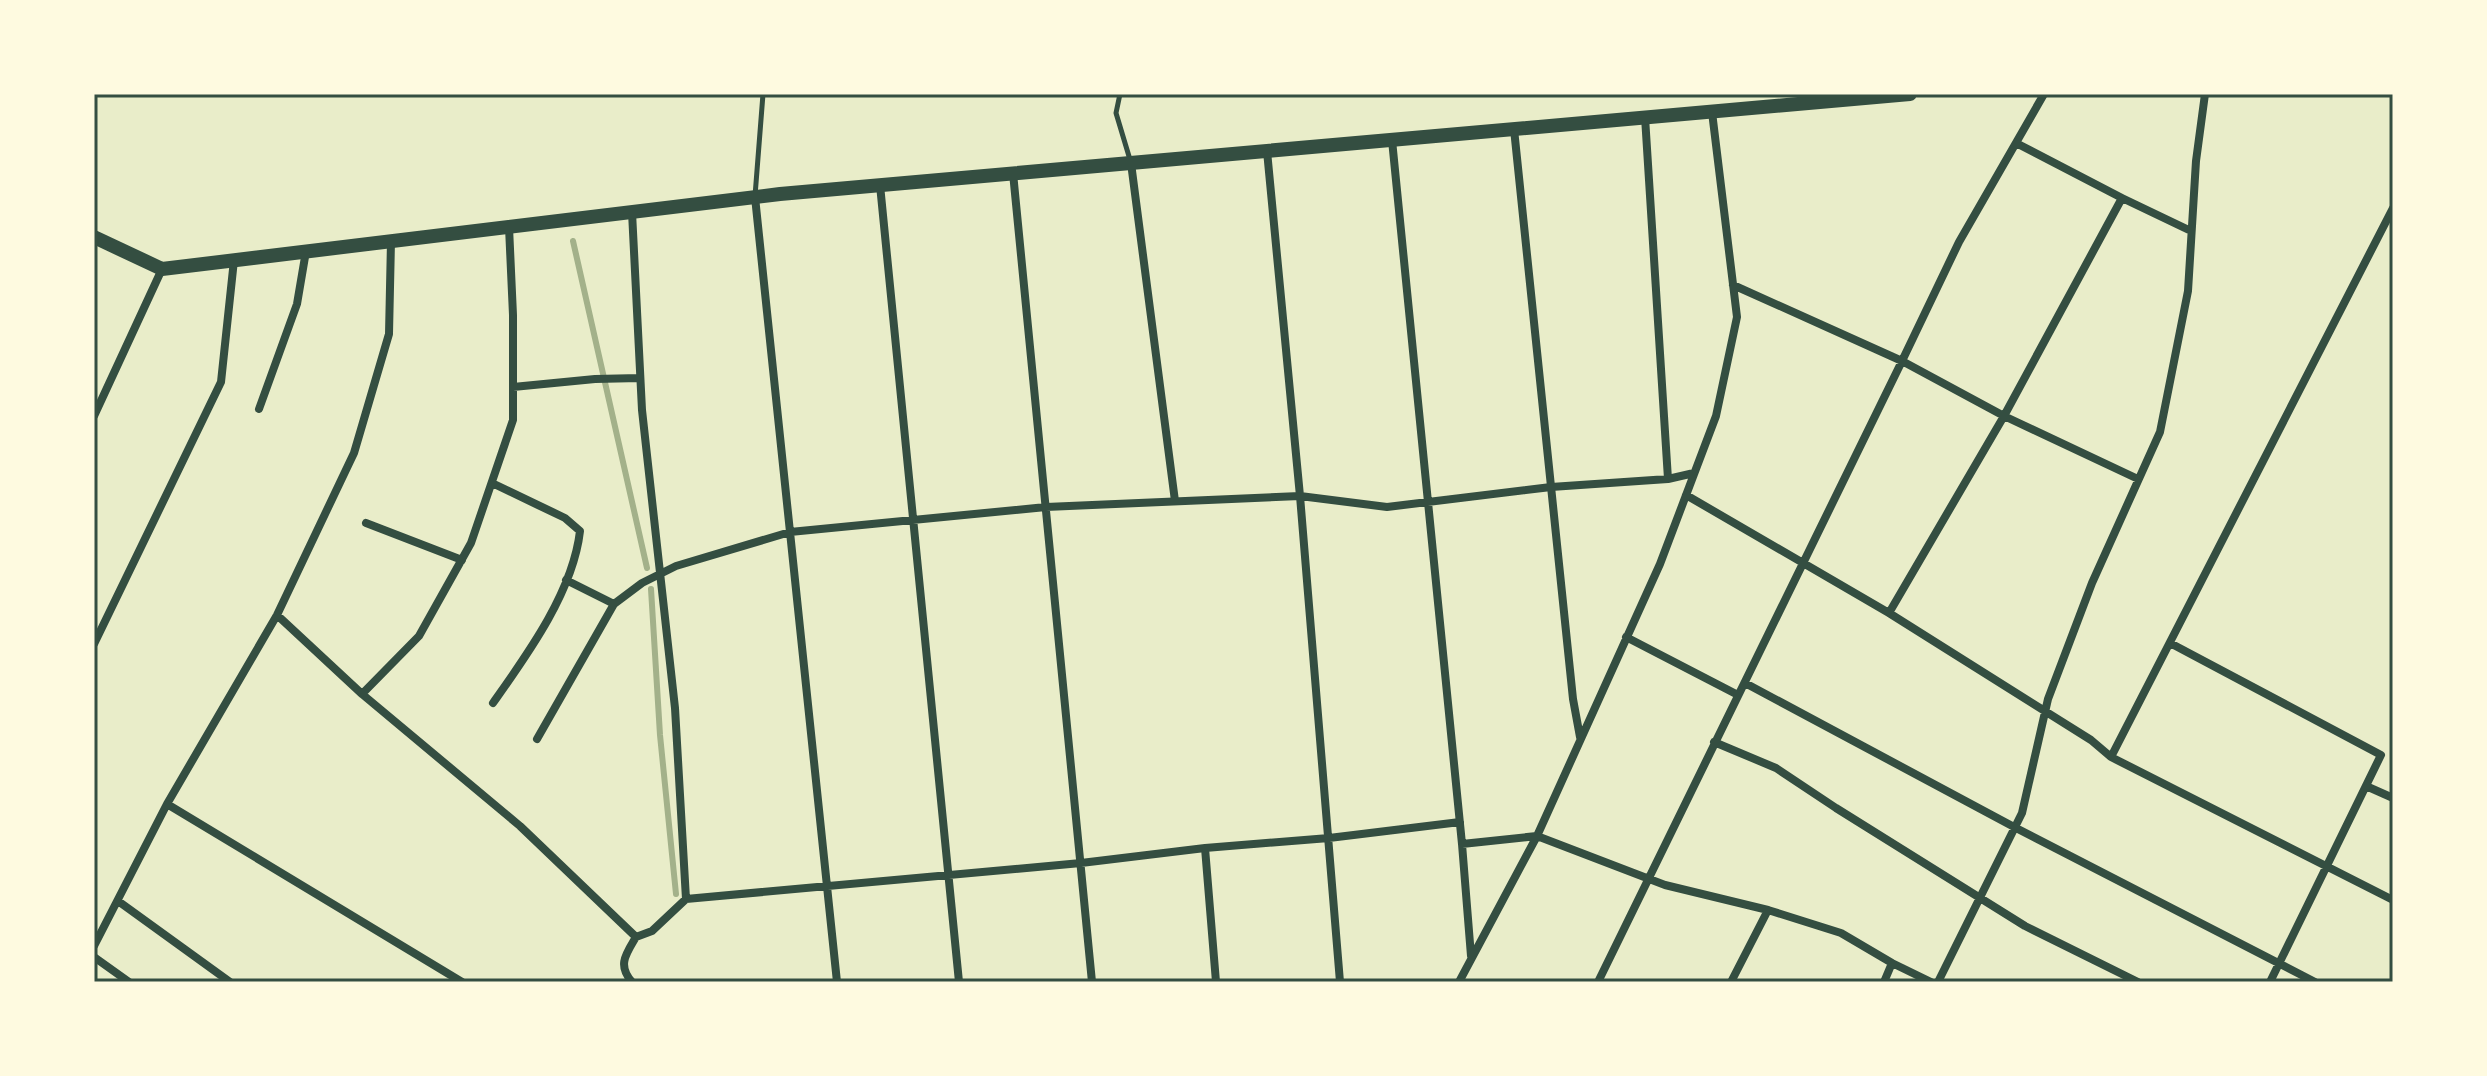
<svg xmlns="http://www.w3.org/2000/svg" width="2487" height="1076" viewBox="0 0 2487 1076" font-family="Montserrat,sans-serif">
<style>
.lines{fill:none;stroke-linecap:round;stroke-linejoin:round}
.stream{stroke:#a3b18a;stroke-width:6}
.service{stroke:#344e41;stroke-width:5}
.minor{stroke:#344e41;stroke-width:8}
.secondary{stroke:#344e41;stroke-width:14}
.neatline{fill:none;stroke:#344e41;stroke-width:3}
</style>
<rect width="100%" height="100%" fill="#e9edc9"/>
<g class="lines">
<path class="stream" d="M573,241L647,568
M651,589L660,735L676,894"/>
<path class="service" d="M1120,94L1116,113L1131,163
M755,196L763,94"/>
<path class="minor" d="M2044,94L1959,242L1902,361L2004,416L2138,479
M1645,117L1668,479
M1514,129L1573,699L1580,737
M1392,140L1462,844
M2016,143L2122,198
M1267,151L1300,496L1387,507L1551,487L1668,479L1694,473
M1131,163L1175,501
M1013,173L1092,982
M880,185L959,982
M755,197L837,982
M632,212L642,410L675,708L686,899
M509,227L513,315V420L471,543L419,636L362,694L520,826L636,937L652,931L686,899L1081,863L1205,848L1216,982
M513,387L595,379L640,378
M259,409L297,304L306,251
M94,416L162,269
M492,483L565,518L580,531C573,592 527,655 493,703
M1686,495L1889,613L2091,740L2111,757L2393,900
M366,523L462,560
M566,580L614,604
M1889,613L2004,416L2122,198L2191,231
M277,615L362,694
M1626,637L1738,695
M2170,643L2381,755L2270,982
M94,644L221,382L234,260
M1745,683L2016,828L2315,982
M537,739L614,604L642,583L676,566L790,532L1046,507L1300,496L1340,982
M1714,742L1776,768L1836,808L2025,926L2138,982
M2111,757L2393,208
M2366,786L2393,798
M167,804L462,982
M1205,848L1329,838L1460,822
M118,901L230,982
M1768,910L1841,933L1892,963L1931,982
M94,946L167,804L277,615L354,453L389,334L391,241
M1471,956L1462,844L1537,836L1665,885L1768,910L1731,982
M94,957L129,982
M632,982C617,965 626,954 636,937
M1459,982L1537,836L1660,564L1716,416L1737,317L1712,112
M1598,982L1902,361L1733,285
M1884,982L1892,963
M1938,982L2022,813L2048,699L2092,583L2160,432L2188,291L2196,161L2205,94"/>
<path class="secondary" d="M94,237L162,269L780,194L1910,94"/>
</g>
<rect width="2487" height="1076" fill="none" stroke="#fefae0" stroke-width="192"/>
<rect x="96" y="96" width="2295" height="884" class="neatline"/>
</svg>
